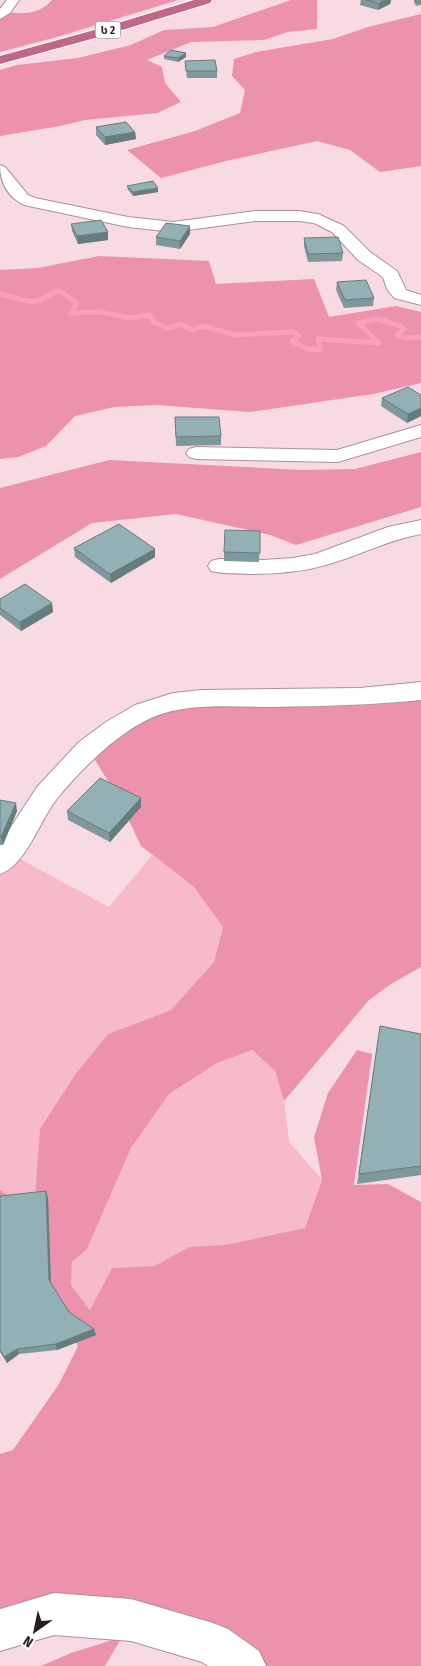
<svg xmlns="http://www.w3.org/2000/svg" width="421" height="1666" viewBox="0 0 421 1666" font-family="'Fira Sans Condensed','Noto Sans Georgian',sans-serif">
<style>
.green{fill:#f6baca}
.forest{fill:#ec92ad}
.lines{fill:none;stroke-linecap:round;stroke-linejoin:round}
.stream{stroke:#fba0ba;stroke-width:5}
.minor-casing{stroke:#ab9198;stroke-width:2}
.highway-casing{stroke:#fff;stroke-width:2}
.minor{fill:#fff;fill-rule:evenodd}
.highway{fill:#c06884;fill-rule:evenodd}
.wall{fill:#7e989c}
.shaded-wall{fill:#677c7f}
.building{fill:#93b1b5;stroke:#677c7f}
.labels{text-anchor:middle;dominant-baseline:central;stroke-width:4;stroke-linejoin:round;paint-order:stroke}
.shield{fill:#fff;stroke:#686264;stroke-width:1}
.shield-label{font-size:11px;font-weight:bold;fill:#281e21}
</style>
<rect width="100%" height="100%" fill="#f7dae2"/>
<path class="green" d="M9,853L109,907L152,855L194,887L223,926L214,962L171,1010L108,1034L34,1213L0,1190V863Z
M252,1050L275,1071L284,1101L289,1141L322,1180L305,1228L225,1245L190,1248L154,1266L112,1268L90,1310L71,1285L72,1262L87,1249L131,1148L169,1094L217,1063Z"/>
<path class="forest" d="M52,0H178L57,37L0,52V12C21,13 37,17 52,0Z
M291,0H317V29L288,32L264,40L191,42L147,60L162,67L165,83L181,102L157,113L85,120L60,126L0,136V70L17,65L78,58L131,45L164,30L213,27Z
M421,14V166L380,172L350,150L317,141L226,161L161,178L127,150L195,131L240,113L245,90L232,76L234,59L256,52L333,39L368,27Z
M99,256L209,261L216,284L314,279L329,317L396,306L421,312V383L373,394L250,412L156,405L114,407L75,416L46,446L18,457L0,459V270L38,268Z
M421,452V507L296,545L270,535L176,514L92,523L0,579V488L109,460L302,470L355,469Z
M421,691V967L391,984L369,1000L284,1101L275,1071L252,1050L217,1063L169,1094L131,1148L87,1249L72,1262L71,1285L90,1310L112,1268L154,1266L190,1247L225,1245L305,1228L322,1180L314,1137L328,1093L357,1050L372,1054L354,1185L388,1184L421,1202V1666H244L213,1644L0,1630V1454L13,1450L59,1384L78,1346L56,1307L0,1254V1190L34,1212L40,1129L75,1075L108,1034L171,1010L214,962L223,927L194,887L141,846L118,797L88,749L173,702Z
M122,1637L105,1666H41L71,1653Z"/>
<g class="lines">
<path class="stream" d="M0,294C12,297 30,304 41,300C50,296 49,292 60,291L77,303L71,313L100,312L131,318L150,315L154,322L167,328L181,324L192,330L203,326L236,335L293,332L299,336L292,341L307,349L321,350L318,339L379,343L358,323L376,319L401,326L404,329L397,335L405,338L421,337"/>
<g class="minor-casing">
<path id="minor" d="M7,0H19L10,13L0,19V9Z
M0,165L5,167L28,195L35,198L128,217L173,222L255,211H299L318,214L344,226L370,252L397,271L406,290L421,295V305L394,298L387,289L383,277L358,260L332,232L314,223L299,221H255L173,232L128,227L24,205C8,197 0,183 0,165Z
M421,425V437L338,462L196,459L189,457L186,453L189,449L196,447L337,450Z
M421,520V534C388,540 358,556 326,565C301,572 275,574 249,574C237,573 223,574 211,571L208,566L211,561L219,559L263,560L293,558L315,554L388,527Z
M421,682V700C372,705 323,706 273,707C235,707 189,702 153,717C133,726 113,741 97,756C83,769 68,785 56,800C39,822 26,865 0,874V844L37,787L79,742L106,722L135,705L173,693L202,690L360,688Z
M54,1593L131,1599L213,1623L228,1629L259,1651L266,1666H208L202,1662L131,1641L54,1635L0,1651V1609Z"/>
</g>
<g class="highway-casing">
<path id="highway" d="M194,0H212L210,3L106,35L0,64V56L98,29Z"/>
</g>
<use href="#minor" class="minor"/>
<use href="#highway" class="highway"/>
</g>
<path class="wall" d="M361,0H391L390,4L378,10L360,5Z
M414,0H421V5L416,6L414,2Z
M164,56L186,57L178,62L164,59Z
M185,61L217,71V78H187Z
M96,127L135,132L136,139L105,145L96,135Z
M127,186L158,192L133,196L128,190Z
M71,224L108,240L78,244L72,231Z
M190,234L180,249L156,245V237Z
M304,238L343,253L342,261L308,262L304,246Z
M337,282L374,298L373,306L344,308L336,290Z
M421,395V416L407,423L381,406L382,398Z
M175,417L221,436V445L176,446Z
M260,531L259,562L224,561V552Z
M74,548L155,549V557L111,583L75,557Z
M0,599L52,603L53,612L21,631L0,615Z
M141,798V807L110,842L68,820L67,811Z
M0,800L17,811L3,845H0Z
M380,1026L421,1034V1175L357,1184Z
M46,1191L48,1198L51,1283L69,1312L96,1335L57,1350L19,1354L7,1363L0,1352V1196Z"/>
<path class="shaded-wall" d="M385,0H391L390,4L378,10L379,3Z
M186,53V57L178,62V58Z
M135,132L136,139L105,145V137Z
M158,188V192L133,196V192Z
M190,226V234L180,249V241Z
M108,232V240L78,244L77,236Z
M421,408V416L407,423L408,414Z
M155,549V557L111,583L110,574Z
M52,603L53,612L21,631L20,622Z
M141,798V807L110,842L109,833Z
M16,803L17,811L3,845L1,837Z
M46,1191L48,1198L51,1287L49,1280Z
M94,1329L96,1335L57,1350L56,1344Z
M17,1349L19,1354L7,1363L4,1357Z"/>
<path class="building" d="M366,0H385L379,3Z
M415,0H421V2H417Z
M171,50L186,53L178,58L164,56Z
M215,60L217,71H186L185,61Z
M126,122L135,132L105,137L96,127Z
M153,181L158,188L133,192L127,186Z
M101,220L108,232L77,236L71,224Z
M166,223L190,226L180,241L156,237Z
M338,237L343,253L308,254L304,238Z
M366,280L374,298L345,300L337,282Z
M408,387L421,395V408L408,414L382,398Z
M175,417H219L221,436L176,437Z
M119,524L155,549L110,574L74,548Z
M225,530L260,531V553L224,552Z
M25,584L52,603L20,622L0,608V599Z
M100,778L141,798L109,833L67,811Z
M0,800L16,803L1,837H0Z
M380,1026L421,1034V1166L359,1174Z
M46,1191L49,1280L69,1312L94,1329L56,1344L17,1349L4,1357L0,1350V1196Z"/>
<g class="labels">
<rect class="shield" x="95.5" y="21.5" width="25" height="17" rx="4"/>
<g class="shield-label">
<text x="108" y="30">ს 2</text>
</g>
</g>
<g transform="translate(35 1631) rotate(213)" stroke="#ffffff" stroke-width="4" paint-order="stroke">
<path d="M0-4L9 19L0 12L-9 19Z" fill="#281e21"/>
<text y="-8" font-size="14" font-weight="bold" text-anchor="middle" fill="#281e21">N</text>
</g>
</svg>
